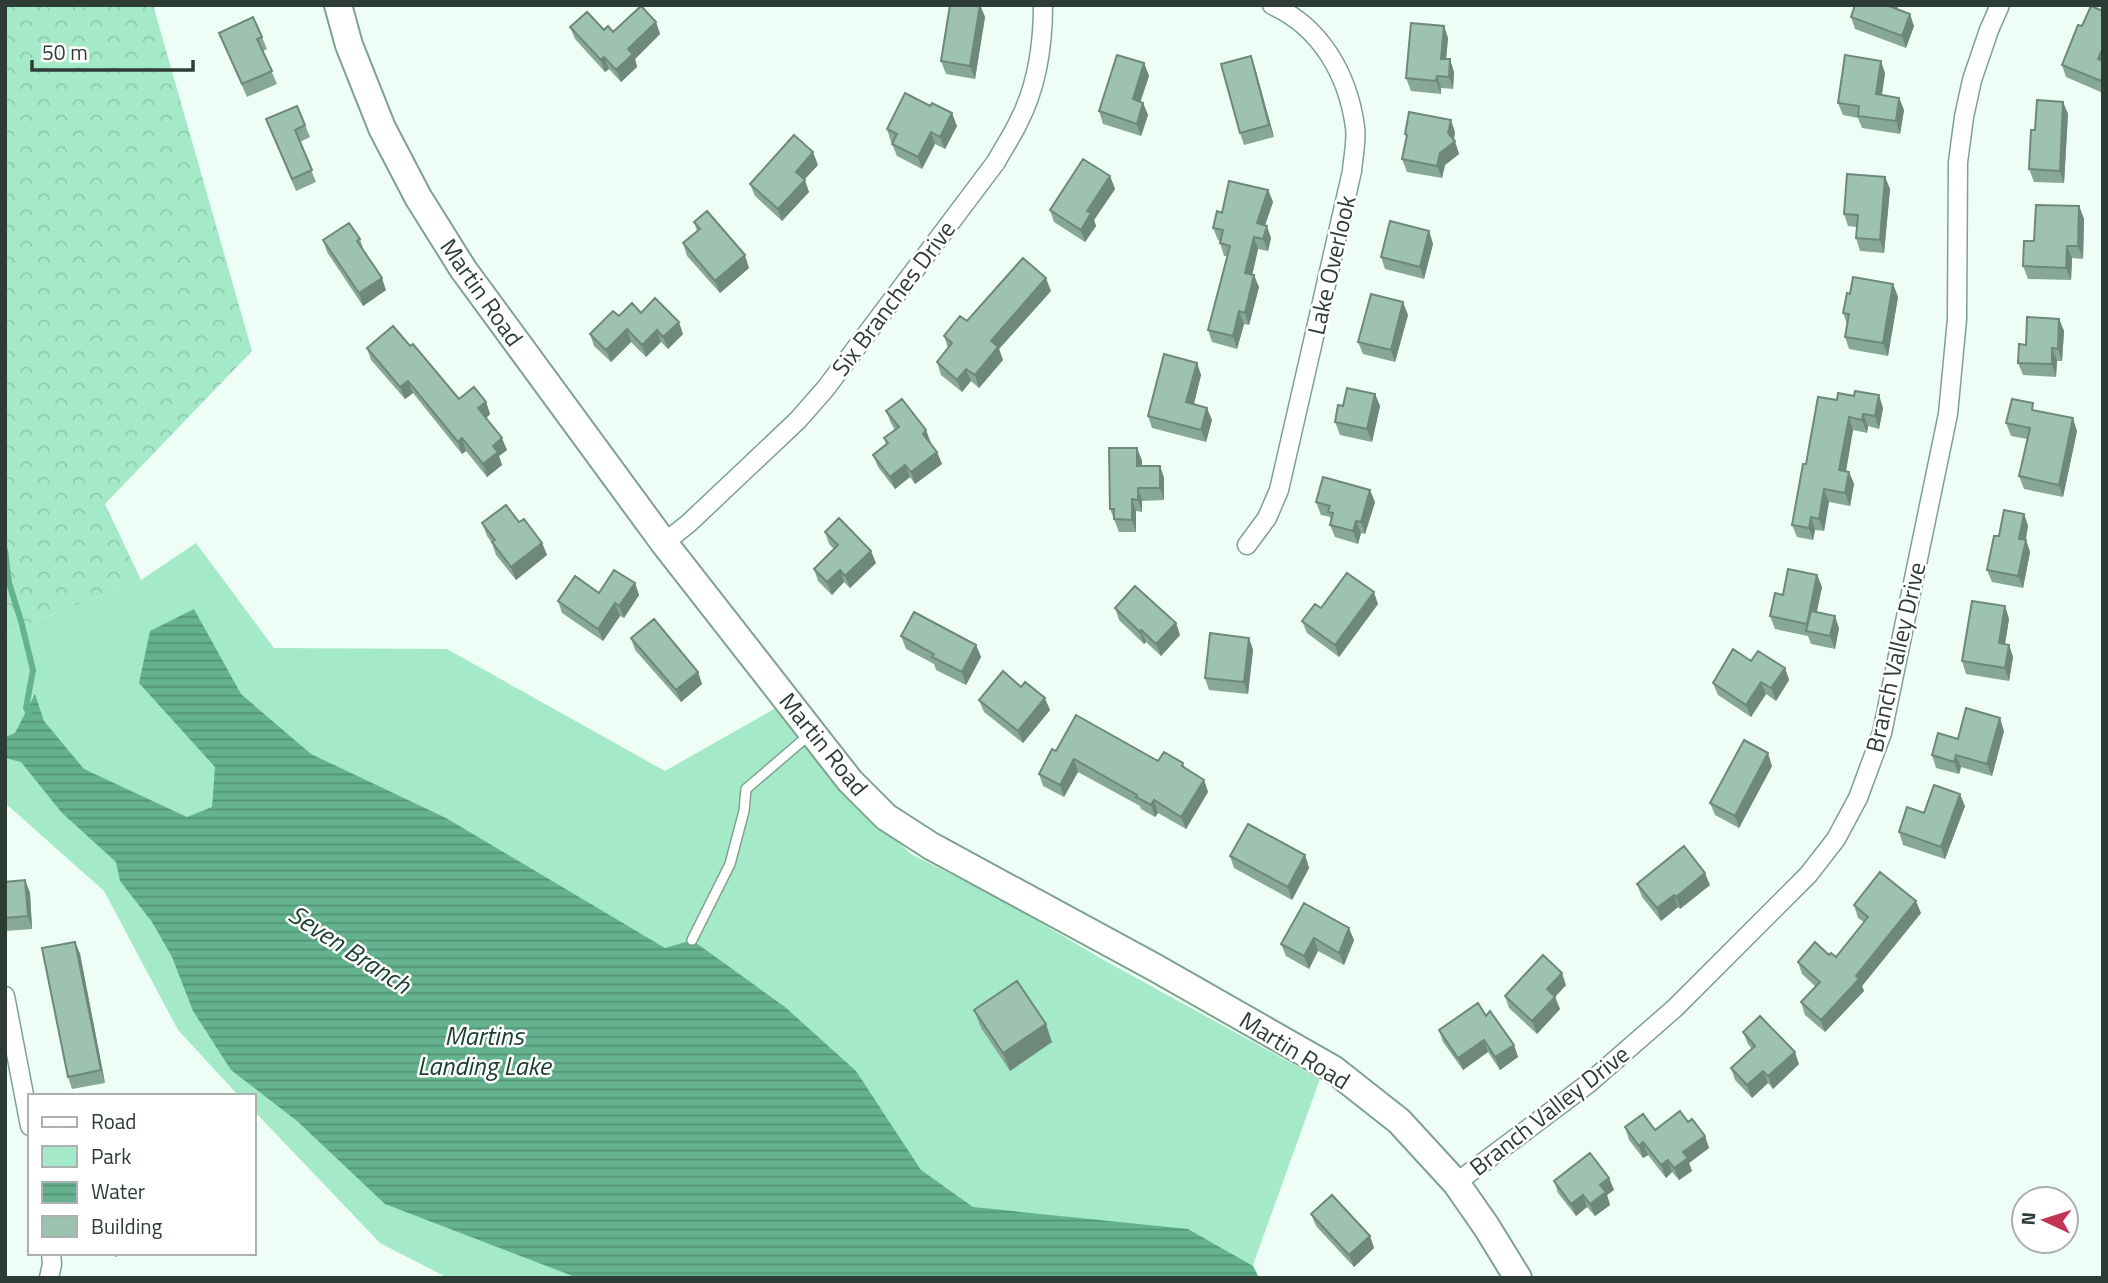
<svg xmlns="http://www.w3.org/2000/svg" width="2108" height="1283" viewBox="0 0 2108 1283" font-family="'Titillium Web',sans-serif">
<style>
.green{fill:#a5eac8}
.forest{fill:url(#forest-crowns)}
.water{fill:url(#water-rules)}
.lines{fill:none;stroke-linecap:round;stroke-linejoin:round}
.stream{stroke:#64b38e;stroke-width:6}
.lane-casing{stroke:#7ea28f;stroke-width:12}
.street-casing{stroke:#7ea28f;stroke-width:21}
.secondary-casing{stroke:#7ea28f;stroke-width:30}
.lane{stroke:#fff;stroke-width:9}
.street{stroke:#fff;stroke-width:18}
.secondary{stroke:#fff;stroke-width:26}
.wall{fill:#87a897}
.shaded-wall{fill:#6e887b}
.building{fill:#9dc3b0;stroke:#6e887b;stroke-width:2}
.labels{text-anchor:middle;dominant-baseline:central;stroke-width:5;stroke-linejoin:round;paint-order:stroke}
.street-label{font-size:24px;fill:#2d3c34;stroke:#fff}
.water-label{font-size:26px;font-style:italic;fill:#1c4030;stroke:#fff}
</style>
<defs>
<pattern id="forest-crowns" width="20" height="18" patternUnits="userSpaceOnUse" patternTransform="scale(1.75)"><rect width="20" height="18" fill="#a5eac8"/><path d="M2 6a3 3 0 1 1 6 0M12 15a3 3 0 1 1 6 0" fill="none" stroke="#8ecaac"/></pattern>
<pattern id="water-rules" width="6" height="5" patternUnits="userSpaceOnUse" patternTransform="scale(1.75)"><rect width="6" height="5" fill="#64b38e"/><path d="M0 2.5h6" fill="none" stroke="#539375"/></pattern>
</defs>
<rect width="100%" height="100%" fill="#eefef6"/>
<path class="green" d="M196,543L274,648L447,649L665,771L783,704L830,777L911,854L1002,900L1102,959L1320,1079L1253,1265L1259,1278H448L380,1243L254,1111V1096H239L178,1030L104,891L5,803V633L141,580Z"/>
<path class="forest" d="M5,5H153L252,351L105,504L141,580L5,633Z"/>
<path class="water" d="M194,609L241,694L311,754L446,818L665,948L692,940L785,1007L856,1071L921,1170L973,1207L1188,1229L1253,1266L1259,1278H578L385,1204L297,1121L231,1070L193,1011L172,957L152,922L120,881L116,862L62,813L21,762L5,758V737L15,733L35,694L44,721L84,769L187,817L212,807L215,767L139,683L150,631Z"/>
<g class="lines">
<path class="stream" d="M5,550L9,583L21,621L33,670L26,708L30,715"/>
<g class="lane-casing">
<path id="lane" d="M692,940L730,864L744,811L746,789L809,735"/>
</g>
<g class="street-casing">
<path id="street" d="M664,543L689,523L798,420L826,388L996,162C1003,149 1012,136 1018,123C1037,87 1043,46 1043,5
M1247,545L1267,518L1279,490L1352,171C1353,157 1357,141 1355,127C1348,75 1321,27 1272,5
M5,996L30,1126
M1456,1183L1589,1083L1675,1008L1808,875L1836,839L1858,798L1882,733L1948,414L1957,319L1958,162L1964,117L1972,80L1989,30L2000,5
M49,1278L52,1264L51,1253"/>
</g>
<g class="secondary-casing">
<path id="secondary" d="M338,5L349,45L382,128L418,197L463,269L664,543L850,781L886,817L931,846L1154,967L1333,1069L1399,1121L1456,1183L1486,1226L1518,1278"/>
</g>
<use href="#lane" class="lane"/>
<use href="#street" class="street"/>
<use href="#secondary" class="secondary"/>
</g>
<path class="wall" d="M980,5L985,17L975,79L946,74L941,61Z
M1898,6L1897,9L1914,26L1906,48L1855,29L1851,17Z
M2103,11V93L2066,77L2062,65L2082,26Z
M656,22L660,34L635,59L637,67L621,82L609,69L605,72L575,39L570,27L613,32Z
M1444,26L1448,38L1446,59L1454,72L1453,89L1441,88V94L1411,91L1406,78Z
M219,33L262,37L267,49L263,51L277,84L247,97Z
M1144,63L1149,76L1140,102L1143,103L1148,115L1141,136L1103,124L1099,111Z
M1255,68L1274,137L1244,145L1240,133Z
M1885,73L1882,95L1899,98L1904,110L1900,134L1862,128L1858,118L1843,115L1838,103Z
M2063,102L2068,114L2064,183L2034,182L2029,169L2035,130Z
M266,119L305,125L310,137L300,142L316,182L296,191Z
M957,126L945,149L935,144L922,169L897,156L892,144L893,143L891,142L887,129Z
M1455,132L1454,140L1459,154L1445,165L1442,178L1407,172L1402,159L1407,139L1405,134Z
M818,165L804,180L809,192L782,221L755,196L750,184Z
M1110,176L1115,189L1094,220L1096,226L1085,242L1054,222L1050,210Z
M1885,177L1890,189L1884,253L1860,251L1856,238L1857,227L1848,226L1844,214Z
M1268,190L1273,202L1265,226L1271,238L1268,251L1258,249L1252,275L1259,287L1249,325L1244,324L1237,349L1212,342L1208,330L1227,256H1224L1220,243V241L1218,240L1213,228L1222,213Z
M2079,206L2084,219L2083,259L2072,258L2071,280L2028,279L2023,266L2034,241Z
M694,222L749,268L720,293L687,256L683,243L697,231Z
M1429,231L1433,244L1424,279L1385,269L1381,257Z
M360,239L364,251L386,290L363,306L327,252L323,240Z
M1893,284L1898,297L1888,356L1849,349L1845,337L1847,324L1843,313L1850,294Z
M1051,291L999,349L1003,360L979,388L971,381L962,392L941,375L937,362L948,348L944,336L967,321Z
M641,313L683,334L668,349L661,342L646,357L631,342L611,362L594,346L590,334L619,316Z
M1408,315L1395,362L1363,354L1358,342Z
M2059,319L2064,331L2062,361H2057L2056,377L2023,375L2018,363L2026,345Z
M410,346L459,399L486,402L490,414L486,418L507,450L499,456L502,465L487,477L466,451L462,454L413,393L405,399L371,360L367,348Z
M1197,363L1201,375L1194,404L1212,420L1206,442L1152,428L1148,416Z
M1375,394L1380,406L1372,442L1340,435L1335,422L1343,406Z
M1837,400L1883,408L1879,429L1868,426L1867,433L1853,430L1846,471L1849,472L1854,484L1850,506L1829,502L1824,531L1815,530L1813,540L1797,537L1792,525L1806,464Z
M886,411L926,430L930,443L937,452L942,464L915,484L910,477L895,489L878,467L873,455L886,444L884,438L895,430L891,423Z
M2036,411L2077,431L2063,497L2024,489L2019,476L2027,439L2011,436L2006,423Z
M1137,448L1142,461V466H1160L1164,478V500L1142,501V512L1136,511V532H1119L1110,509Z
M1316,502H1375L1365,534L1361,533L1358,544L1335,537L1330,525L1331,521L1330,517L1321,515Z
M2024,514L2028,526L2026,540L2030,552L2023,588L1992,582L1987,570L1999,536Z
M519,522L542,543L547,555L516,580L496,555L492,543L487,536L482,523Z
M825,532L876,563L850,588L844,582L832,595L818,581L814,569L834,549L829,544Z
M1817,575L1822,587L1817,612L1839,628L1835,649L1811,644L1808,636L1775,629L1770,616L1783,595Z
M635,583L639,595L624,618L620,616L603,641L562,613L558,601L599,593Z
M1378,604L1339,657L1307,633L1302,621L1321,608Z
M2005,606L2009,619L2005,644L2009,645L2013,657L2009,681L1966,674L1962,661Z
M1115,608L1176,623L1180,635L1161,656L1146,642L1144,644L1119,620Z
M901,636L976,645L981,657L966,685L936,670L934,664L906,649Z
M631,638L698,672L702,684L681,702L635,650Z
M1249,638L1253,650L1248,694L1209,690L1205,678Z
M1751,661L1785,668L1789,680L1776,701L1766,694L1751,717L1718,695L1713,683Z
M1021,687L1050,710L1023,743L984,712L979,700Z
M2004,731L1992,776L1961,767L1959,774L1936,768L1932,755L1958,739Z
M1056,751L1183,763L1185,768L1204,780L1208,792L1186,829L1158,813L1155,817L1141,809L1140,806L1078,772L1064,797L1043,786L1039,774Z
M1772,766L1739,828L1715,815L1710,803Z
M1965,806L1945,859L1903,845L1899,832L1924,813Z
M1305,855L1309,868L1292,900L1234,868L1230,856Z
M25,880L30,893L32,929L5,931V882Z
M1637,884L1710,885L1680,909L1678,907L1661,921L1642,897Z
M1304,903L1354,940L1344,965L1318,951L1309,969L1286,956L1281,944Z
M1854,905L1921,913L1862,986L1864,991L1825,1032L1805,1015L1801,1002L1816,987L1802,974L1798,962L1829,955L1836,957L1864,922L1858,918Z
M75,942L80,954L105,1083L72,1089L68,1077Z
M1566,985L1555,997L1560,1009L1537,1034L1509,1008L1505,996Z
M974,1010L1052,1042L1010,1071L981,1028Z
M1439,1030L1514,1045L1518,1057L1500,1070L1488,1052L1463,1070L1443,1042Z
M1743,1032L1799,1064L1773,1089L1768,1083L1752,1098L1735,1080L1731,1068L1752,1049L1748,1044Z
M1688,1122L1705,1136L1709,1148L1689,1163L1692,1171L1679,1180L1672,1172L1666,1178L1648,1155L1643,1158L1629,1140L1625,1127L1655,1130Z
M1609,1178L1614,1190L1607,1195L1610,1205L1595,1216L1587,1207L1576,1216L1558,1193L1554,1181Z
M1311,1214L1370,1236L1374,1248L1354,1267L1316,1226Z
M114,1253H128L115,1257Z"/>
<path class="shaded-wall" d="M980,5L985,17L975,79L970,66Z
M1889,5H1898V6L1893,19Z
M1910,14L1914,26L1906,48L1902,36Z
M656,22L660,34L635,59L637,67L621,82L616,70L628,49Z
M1444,26L1448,38L1445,71L1441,59Z
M2103,48L2102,72L2098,59Z
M1251,56L1255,68L1274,137L1269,125Z
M604,57L609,69L605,72L601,60Z
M1450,59L1454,72L1453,89L1449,77Z
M1881,61L1885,73L1880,106L1876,94Z
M1144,63L1149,76L1137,112L1133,99Z
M1437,76L1441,88V94L1436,81Z
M1899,98L1904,110L1900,134L1896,121Z
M2063,102L2068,114L2064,183L2060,171Z
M1143,103L1148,115L1141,136L1137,124Z
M952,113L957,126L945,149L940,137Z
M1451,120L1455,132L1453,143L1455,141L1459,154L1445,165L1442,178L1437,166L1440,153L1448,133Z
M931,132L935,144L922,169L918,157Z
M813,152L818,165L800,184L796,172Z
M1110,176L1115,189L1094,220L1096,226L1085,242L1081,230L1087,211Z
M1885,177L1890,189L1884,253L1880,240Z
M805,180L809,192L782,221L778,209Z
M1268,190L1273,202L1261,236L1257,223Z
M2079,206L2084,219L2083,259L2078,246Z
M1267,226L1271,238L1268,251L1263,239Z
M1429,231L1433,244L1424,279L1420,267Z
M1254,237L1258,249L1250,285L1245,273Z
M2067,246L2072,258L2071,280L2066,268Z
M745,255L749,268L720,293L715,281Z
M1254,275L1259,287L1249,325L1245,313Z
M382,278L386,290L363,306L359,293Z
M1046,278L1051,291L999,349L1003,360L979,388L975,375L991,341Z
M1893,284L1898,297L1888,356L1883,343Z
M1403,302L1408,315L1395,362L1391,350Z
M1239,311L1244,324L1237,349L1233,336Z
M2059,319L2064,331L2062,361L2058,349Z
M679,322L683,334L668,349L663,337Z
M627,329L631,342L611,362L606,350Z
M657,330L661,342L646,357L642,345Z
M2052,348L2057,361L2056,377L2052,364Z
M1197,363L1201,375L1191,415L1186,402Z
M966,369L971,381L962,392L957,380Z
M408,381L413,393L405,399L400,387Z
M1375,394L1380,406L1372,442L1367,429Z
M1879,395L1883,408L1879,429L1875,416Z
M486,402L490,414L483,421L478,408Z
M1207,408L1212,420L1206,442L1201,430Z
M1863,414L1868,426L1867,433L1862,420Z
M1849,417L1853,430L1844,482L1839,470Z
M2073,418L2077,431L2063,497L2059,485Z
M926,430L931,443L927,446L923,434Z
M462,438L466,451L462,454L458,442Z
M502,438L507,450L499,456L502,465L487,477L483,464L493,446Z
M1137,448L1142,461V478L1137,466Z
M937,452L942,464L915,484L911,472Z
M905,465L910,477L895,489L890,477Z
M1160,466L1164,478V500L1160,488Z
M1849,472L1854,484L1850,506L1845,493Z
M1138,488L1142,501V512L1138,500Z
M1824,489L1829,502L1824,531L1819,519Z
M1370,490L1375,502L1365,534L1361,522Z
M1132,499L1136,511V532L1132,520Z
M2024,514L2028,526L2023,551L2019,539Z
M1811,517L1815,530L1813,540L1809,528Z
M1356,521L1361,533L1358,544L1353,531Z
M2026,540L2030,552L2023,588L2018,576Z
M542,543L547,555L516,580L511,567Z
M871,551L876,563L850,588L845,576Z
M840,570L844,582L832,595L827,582Z
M1817,575L1822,587L1812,632H1810L1807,624Z
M635,583L639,595L624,618L619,606Z
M1374,592L1378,604L1339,657L1335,645Z
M615,603L620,616L603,641L598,629Z
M2005,606L2009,619L2003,656L1999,643Z
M1835,616L1839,628L1835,649L1830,636Z
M1176,623L1180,635L1161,656L1156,644Z
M1141,630L1146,642L1144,644L1140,632Z
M1249,638L1253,650L1248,694L1244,682Z
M976,645L981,657L966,685L962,672Z
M2009,645L2013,657L2009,681L2005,668Z
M1785,668L1789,680L1776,701L1771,688Z
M698,672L702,684L681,702L676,690Z
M1761,682L1766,694L1751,717L1746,705Z
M1045,698L1050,710L1023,743L1018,731Z
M2000,718L2004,731L1992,776L1987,764Z
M1768,753L1772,766L1739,828L1735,816Z
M1956,755L1961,767L1959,774L1954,762Z
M1074,759L1078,772L1064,797L1060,785Z
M1204,780L1208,792L1186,829L1181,817Z
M1960,794L1965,806L1945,859L1941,847Z
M1154,800L1158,813L1155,817L1151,805Z
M1305,855L1309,868L1292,900L1288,887Z
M1705,873L1710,885L1680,909L1676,897Z
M25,880L30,893L32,929L28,916Z
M1674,895L1678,907L1661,921L1657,908Z
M1916,901L1921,913L1862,986L1864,991L1825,1032L1821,1020Z
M1349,928L1354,940L1344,965L1339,953Z
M1314,938L1318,951L1309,969L1304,956Z
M75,942L80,954L105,1083L101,1070Z
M1562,973L1566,985L1555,997L1560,1009L1537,1034L1532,1021L1547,989Z
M1046,1024L1052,1042L1010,1071L1003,1053Z
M1484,1040L1488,1052L1463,1070L1458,1058Z
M1514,1045L1518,1057L1500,1070L1495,1057Z
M1795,1052L1799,1064L1773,1089L1768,1076Z
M1763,1071L1768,1083L1752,1098L1747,1085Z
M1705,1136L1709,1148L1689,1163L1692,1171L1679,1180L1674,1168L1683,1152Z
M1643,1142L1648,1155L1643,1158L1639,1146Z
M1668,1160L1672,1172L1666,1178L1661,1165Z
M1609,1178L1614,1190L1607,1195L1610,1205L1595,1216L1590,1204L1600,1185Z
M1583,1195L1587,1207L1576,1216L1571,1204Z
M1370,1236L1374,1248L1354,1267L1349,1255Z"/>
<path class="building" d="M950,5H980L970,66L941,61Z
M1855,5H1889V6L1910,14L1902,36L1851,17Z
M641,6L656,22L628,49L633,54L616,70L604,57L601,60L570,27L587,12L604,30L608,26L613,32Z
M2091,6L2103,11V48L2098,59L2103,61V77L2101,81L2062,65L2078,25L2082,26Z
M253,17L262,37L257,39L272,71L242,84L219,33Z
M1411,23L1444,26L1441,59H1450L1449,77L1437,76L1436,81L1406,78Z
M1117,55L1144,63L1133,99L1143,103L1137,124L1099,111Z
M1845,55L1881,61L1876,94L1899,98L1896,121L1858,116L1859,106L1838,103Z
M1251,56L1269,125L1240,133L1221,64Z
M905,93L930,106L932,103L952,113L940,137L931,132L918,157L892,144L897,134L887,129Z
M2037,100L2063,102L2060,171L2029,169L2031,130H2035Z
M297,106L305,125L295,130L312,170L292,179L266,119Z
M1409,112L1451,120L1448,133L1455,141L1440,153L1437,166L1402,159L1407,135L1405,134Z
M794,135L813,152L796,172L805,180L778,209L750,184Z
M1083,159L1110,176L1087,211L1091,213L1081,230L1050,210Z
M1847,174L1885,177L1880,240L1856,238L1858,215L1844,214Z
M1229,181L1268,190L1257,223L1267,226L1263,239L1254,237L1245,273L1254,275L1245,313L1239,311L1233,336L1208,330L1230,246L1220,243L1223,230L1213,228L1217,211L1222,213Z
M2036,205L2079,206L2078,246H2067L2066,268L2023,266L2024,241H2034Z
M707,211L745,255L715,281L683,243L700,229L694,222Z
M1390,221L1429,231L1420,267L1381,257Z
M349,223L360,239L357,241L382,278L359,293L323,240Z
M1023,258L1046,278L991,341L998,347L975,375L966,369L957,380L937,362L952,343L944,336L960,316L967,321Z
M1853,277L1893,284L1883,343L1845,337L1849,314L1843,313L1847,293L1850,294Z
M1371,294L1403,302L1391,350L1358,342Z
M655,298L679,322L663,337L657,330L642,345L627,329L606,350L590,334L613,311L619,316L632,303L641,313Z
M2027,317L2059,319L2058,349L2052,348V364L2018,363L2019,344L2026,345Z
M393,326L410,346L413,344L459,399L474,387L486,402L478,408L502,438L493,446L498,452L483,464L462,438L458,442L408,381L400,387L367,348Z
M1164,354L1197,363L1186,402L1207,408L1201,430L1148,416Z
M1347,388L1375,394L1367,429L1335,422L1338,405L1343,406Z
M1855,391L1879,395L1875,416L1863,414L1862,420L1849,417L1839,470L1849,472L1845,493L1824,489L1819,519L1811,517L1809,528L1792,525L1803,464H1806L1818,397L1837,400L1838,393L1854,396Z
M902,399L926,430L923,434L937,452L911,472L905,465L890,477L873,455L888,443L884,438L899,427L886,411Z
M2012,399L2033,403L2032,410L2073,418L2059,485L2019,476L2030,428L2006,423Z
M1109,448H1137V466H1160V488H1138V500L1132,499V520L1114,519V509H1110Z
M1323,477L1370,490L1361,522L1356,521L1353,531L1330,525L1333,513L1328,512L1330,506L1316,502Z
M506,505L519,522L524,519L542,543L511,567L492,542L495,540L482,523Z
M2004,510L2024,514L2019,539L2026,540L2018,576L1987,570L1994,536H1999Z
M839,518L871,551L845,576L840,570L827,582L814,569L838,545L825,532Z
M1788,569L1817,575L1807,624L1770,616L1775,593L1783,595Z
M614,570L635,583L619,606L615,603L598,629L558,601L575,576L599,593Z
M1347,573L1374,592L1335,645L1302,621L1315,604L1321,608Z
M1135,586L1176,623L1156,644L1141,630L1140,632L1115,608Z
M1972,601L2005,606L1999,643L2009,645L2005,668L1962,661Z
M1811,611L1835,616L1830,636L1806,631Z
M914,612L976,645L962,672L932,657L934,654L901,636Z
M654,619L698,672L676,690L631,638Z
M1210,633L1249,638L1244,682L1205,678Z
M1733,649L1751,661L1758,651L1785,668L1771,688L1761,682L1746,705L1713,683Z
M1003,671L1021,687L1025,682L1045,698L1018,731L979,700Z
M1966,708L2000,718L1987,764L1956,755L1954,762L1932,755L1938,733L1958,739Z
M1076,715L1158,761L1164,752L1183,763L1182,766L1204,780L1181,817L1154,800L1151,805L1136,797L1137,795L1074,759L1060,785L1039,774L1052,749L1056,751Z
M1744,740L1768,753L1735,816L1710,803Z
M1934,785L1960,794L1941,847L1899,832L1907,807L1924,813Z
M1248,824L1305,855L1288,887L1230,856Z
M1684,846L1705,873L1676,897L1674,895L1657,908L1637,884Z
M1880,872L1916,901L1856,976L1859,979L1821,1020L1801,1002L1820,982L1798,962L1815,942L1829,955L1831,953L1836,957L1868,917L1854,905Z
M25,880L28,916L5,918V882Z
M1304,903L1349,928L1339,953L1314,938L1304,956L1281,944Z
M75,942L101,1070L68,1077L42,948Z
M1543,955L1562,973L1547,989L1555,997L1532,1021L1505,996Z
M1017,981L1046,1024L1003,1053L974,1010Z
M1478,1003L1486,1016L1490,1011L1514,1045L1495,1057L1484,1040L1458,1058L1439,1030Z
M1760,1016L1795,1052L1768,1076L1763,1071L1747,1085L1731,1068L1755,1046L1743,1032Z
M1680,1111L1688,1122L1692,1119L1705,1136L1683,1152L1688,1158L1674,1168L1668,1160L1661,1165L1643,1142L1639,1146L1625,1127L1643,1114L1655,1130Z
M1590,1153L1609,1178L1600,1185L1606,1192L1590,1204L1583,1195L1571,1204L1554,1181Z
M1332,1195L1370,1236L1349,1255L1311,1214Z"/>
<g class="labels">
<g class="street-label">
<text transform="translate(1331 265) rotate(-77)">Lake Overlook</text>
<text transform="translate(482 292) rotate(55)">Martin Road</text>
<text transform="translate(893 298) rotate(-53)">Six Branches Drive</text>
<text transform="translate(1895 657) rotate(-77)">Branch Valley Drive</text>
<text transform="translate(824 744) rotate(51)">Martin Road</text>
<text transform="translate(1295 1050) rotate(32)">Martin Road</text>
<text transform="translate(1549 1110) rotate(-38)">Branch Valley Drive</text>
</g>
<g class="water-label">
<text transform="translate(350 949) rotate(33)">Seven Branch</text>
<text x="484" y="1035">Martins<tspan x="484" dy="30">Landing Lake</tspan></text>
</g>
</g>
<rect width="2108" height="1283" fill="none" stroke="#2d3c34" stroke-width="14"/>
<rect x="28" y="1094" width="228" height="161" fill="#ffffff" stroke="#abb1ae" stroke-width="2"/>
<rect x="42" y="1117" width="35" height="10" fill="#ffffff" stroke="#abb1ae" stroke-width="2"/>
<text x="91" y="1129" font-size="21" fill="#2d3c34">Road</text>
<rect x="42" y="1146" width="35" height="21" fill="#a5eac8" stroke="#abb1ae" stroke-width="2"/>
<text x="91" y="1164" font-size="21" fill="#2d3c34">Park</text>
<rect x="42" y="1182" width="35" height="21" fill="url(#water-rules)" stroke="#abb1ae" stroke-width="2"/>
<text x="91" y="1199" font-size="21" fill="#2d3c34">Water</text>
<rect x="42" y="1216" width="35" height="21" fill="#9dc3b0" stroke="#abb1ae" stroke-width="2"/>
<text x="91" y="1234" font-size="21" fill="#2d3c34">Building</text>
<g transform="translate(2045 1220) rotate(274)"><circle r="33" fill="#ffffff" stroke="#abb1ae" stroke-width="2"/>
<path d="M0-5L12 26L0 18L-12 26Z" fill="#c43454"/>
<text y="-10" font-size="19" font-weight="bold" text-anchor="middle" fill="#2d3c34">N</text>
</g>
<path d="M32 60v10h161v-10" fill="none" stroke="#2d3c34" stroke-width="3.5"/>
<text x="42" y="60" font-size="21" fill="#2d3c34" stroke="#ffffff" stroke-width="5" paint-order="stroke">50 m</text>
</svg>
